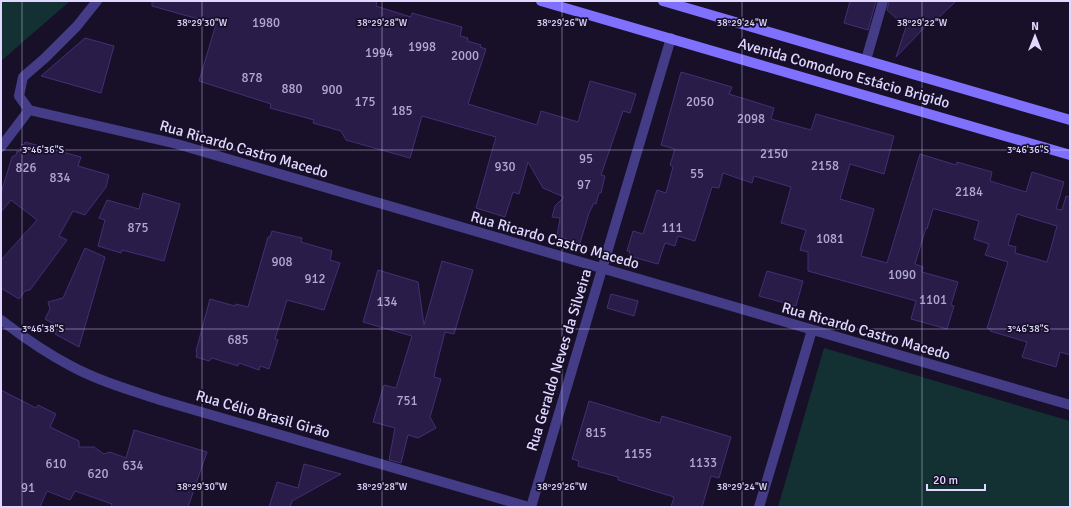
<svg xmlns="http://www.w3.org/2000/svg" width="1071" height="508" viewBox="0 0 1071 508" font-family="Signika,sans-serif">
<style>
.green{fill:#133132}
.building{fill:#291c49;stroke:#432f75;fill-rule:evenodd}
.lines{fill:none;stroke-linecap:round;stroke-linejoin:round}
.street{stroke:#453c87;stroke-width:10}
.secondary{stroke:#8070fe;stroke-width:10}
.ticks{fill:none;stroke:#e0d8ff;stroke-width:1;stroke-opacity:0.45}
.labels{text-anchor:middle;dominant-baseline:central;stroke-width:3.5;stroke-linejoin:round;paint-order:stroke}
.number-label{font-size:13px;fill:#b2a9d2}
.street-label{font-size:15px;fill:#e0d8ff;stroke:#171028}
.ticks-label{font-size:10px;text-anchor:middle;fill:#e0d8ff;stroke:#171028;stroke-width:3.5;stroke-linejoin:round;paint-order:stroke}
</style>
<rect width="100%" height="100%" fill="#171028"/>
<path class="green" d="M1,1H70L1,61Z
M824,348L1070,421V507H778Z"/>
<path class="building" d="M152,1H377L376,6L411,17L412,13L462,27L460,36L468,38L467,41L481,45L480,47L486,49L468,104L537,125L541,111L578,122L590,81L636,94L630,113L623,111L601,175L605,176L601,193H599L596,204L594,203L589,213L580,243L557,236L560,218L552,217L555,206L564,197L543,188L528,162L519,194L513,192L505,217L476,208L496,137L422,116L410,158L346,140L341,131L313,123L314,120L307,118L270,108L271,104L199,81L216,24L152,6Z
M850,1H876L868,30L844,23Z
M889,1H956L929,27L927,25L896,57L906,27L887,10Z
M85,38L114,46L101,93L41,76Z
M681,72L732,87L729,94L774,108L771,119L811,130L816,114L894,136L884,174L850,164L840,199L874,209L861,256L887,263L920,154L956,165L957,162L992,172L990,181L1026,192L1032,172L1064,182L1056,209L1062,210L1066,196L1070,197V355L1060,352L1056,367L1022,357L1027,342L990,331L991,329L987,328L1008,262L985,255L989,244L974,239L979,221L935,209H933L927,229L926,228L915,264L923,267L922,272L958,282L951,305L954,306L947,329L911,319L916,301L808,271V252L800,250L806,230L781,223L791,187L754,176L752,183L723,173L719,188L712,187L695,241L678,236L675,246L665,243L658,264L629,256L630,251H627L633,231L643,234L657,190L666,193L673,167L670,165L675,149L661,145ZM1017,214L1057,226L1047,262L1015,253L1016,247L1008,245Z
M25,142L81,157L78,166L109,175L106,187L85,215L73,211L59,236L67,240L30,290L25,291L19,299L1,288V260L37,220L11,200L1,212V193L12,157L16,155L17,151L20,152L22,144L24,145Z
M143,193L180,204L164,261L122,250L121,253L98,246L105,220L99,218L107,200L139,209Z
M272,231L302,238L301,242L332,251L330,260L340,263L324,310L287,300L275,339L278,340L269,369L260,366L259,370L239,363L238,366L212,358L209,361L196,357L197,352L196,351L210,299L235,306L236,304L248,307L268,237H270Z
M85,248L105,257L79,347L55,334L59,327L45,319L50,309L48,302L63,298Z
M442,261L473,270L454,334L445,332L436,367L434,377L441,379L430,417L436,428L418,438L408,435L401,463L389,460L395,428L373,422L384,385L396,388L412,336L363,322L378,270L418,282L424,325Z
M767,271L803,281L796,306L759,296Z
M611,294L638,301L634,316L607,308Z
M1,390L36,408L38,405L56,414L50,427L79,441V447H94L104,454L110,452L126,458L134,430L207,452L188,507H111L112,504L75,491L70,500L47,491L40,507H1Z
M589,401L660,423L662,416L731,437L719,478L711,476L702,507H671L674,497L618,480V477L578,466L579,461L572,459Z
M304,464L341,474L292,501L290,507H269L277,482L298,488Z"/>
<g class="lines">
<path class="street" d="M866,60L883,1
M29,110L177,144L1070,405
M29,110L19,96L23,77L45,58L77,26L97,1
M1,147L29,110
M1,320C23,337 46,353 71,366C99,381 130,390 160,400L529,507
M531,507L671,38
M759,507L812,330"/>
<path class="secondary" d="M541,1L1070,155
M663,1L1070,120"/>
</g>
<path class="ticks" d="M22,1V507M202,1V507M382,1V507M562,1V507M742,1V507M922,1V507M1,150H1070M1,329H1070"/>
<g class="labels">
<g class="number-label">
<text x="266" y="23">1980</text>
<text x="422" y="47">1998</text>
<text x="379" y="53">1994</text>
<text x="465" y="56">2000</text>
<text x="252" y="78">878</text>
<text x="292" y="89">880</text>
<text x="332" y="90">900</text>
<text x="365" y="102">175</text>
<text x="700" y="102">2050</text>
<text x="402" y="111">185</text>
<text x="751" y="119">2098</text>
<text x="774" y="154">2150</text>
<text x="586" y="159">95</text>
<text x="825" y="166">2158</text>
<text x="505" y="167">930</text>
<text x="26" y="168">826</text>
<text x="697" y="174">55</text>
<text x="60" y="178">834</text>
<text x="584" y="185">97</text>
<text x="969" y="192">2184</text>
<text x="138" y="228">875</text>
<text x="672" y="228">111</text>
<text x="830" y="239">1081</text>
<text x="282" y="262">908</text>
<text x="902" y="275">1090</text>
<text x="315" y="279">912</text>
<text x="933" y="300">1101</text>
<text x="387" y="302">134</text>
<text x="238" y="340">685</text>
<text x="407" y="401">751</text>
<text x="596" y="433">815</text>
<text x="638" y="454">1155</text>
<text x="703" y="463">1133</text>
<text x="56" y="464">610</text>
<text x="133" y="466">634</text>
<text x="98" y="474">620</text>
<text x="28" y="488">91</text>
</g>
<g class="street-label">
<text transform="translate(844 73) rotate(16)">Avenida Comodoro Estácio Brigido</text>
<text transform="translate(244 149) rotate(16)">Rua Ricardo Castro Macedo</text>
<text transform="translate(555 240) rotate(16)">Rua Ricardo Castro Macedo</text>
<text transform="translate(866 331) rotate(16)">Rua Ricardo Castro Macedo</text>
<text transform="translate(559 360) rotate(-73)">Rua Geraldo Neves da Silveira</text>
<text transform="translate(263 414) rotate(16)">Rua Célio Brasil Girão</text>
</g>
</g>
<g class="ticks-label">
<text x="202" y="26">38°29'30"W</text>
<text x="382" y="26">38°29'28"W</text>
<text x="562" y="26">38°29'26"W</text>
<text x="742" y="26">38°29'24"W</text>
<text x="922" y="26">38°29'22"W</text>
<text x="43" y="153">3°46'36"S</text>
<text x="1028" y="153">3°46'36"S</text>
<text x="43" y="332">3°46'38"S</text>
<text x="1028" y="332">3°46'38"S</text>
<text x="202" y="490">38°29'30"W</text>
<text x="382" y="490">38°29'28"W</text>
<text x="562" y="490">38°29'26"W</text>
<text x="742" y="490">38°29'24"W</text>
</g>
<rect width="1071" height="508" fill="none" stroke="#e0d8ff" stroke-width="4"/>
<g transform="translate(1035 36)" stroke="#171028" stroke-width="3" paint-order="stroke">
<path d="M0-3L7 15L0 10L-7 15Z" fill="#e0d8ff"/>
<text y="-6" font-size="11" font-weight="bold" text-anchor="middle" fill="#e0d8ff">N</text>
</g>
<path d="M927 484v6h58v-6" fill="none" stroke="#e0d8ff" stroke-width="2"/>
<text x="933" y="484" font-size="12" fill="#e0d8ff" stroke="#171028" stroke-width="3" paint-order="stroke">20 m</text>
</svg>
